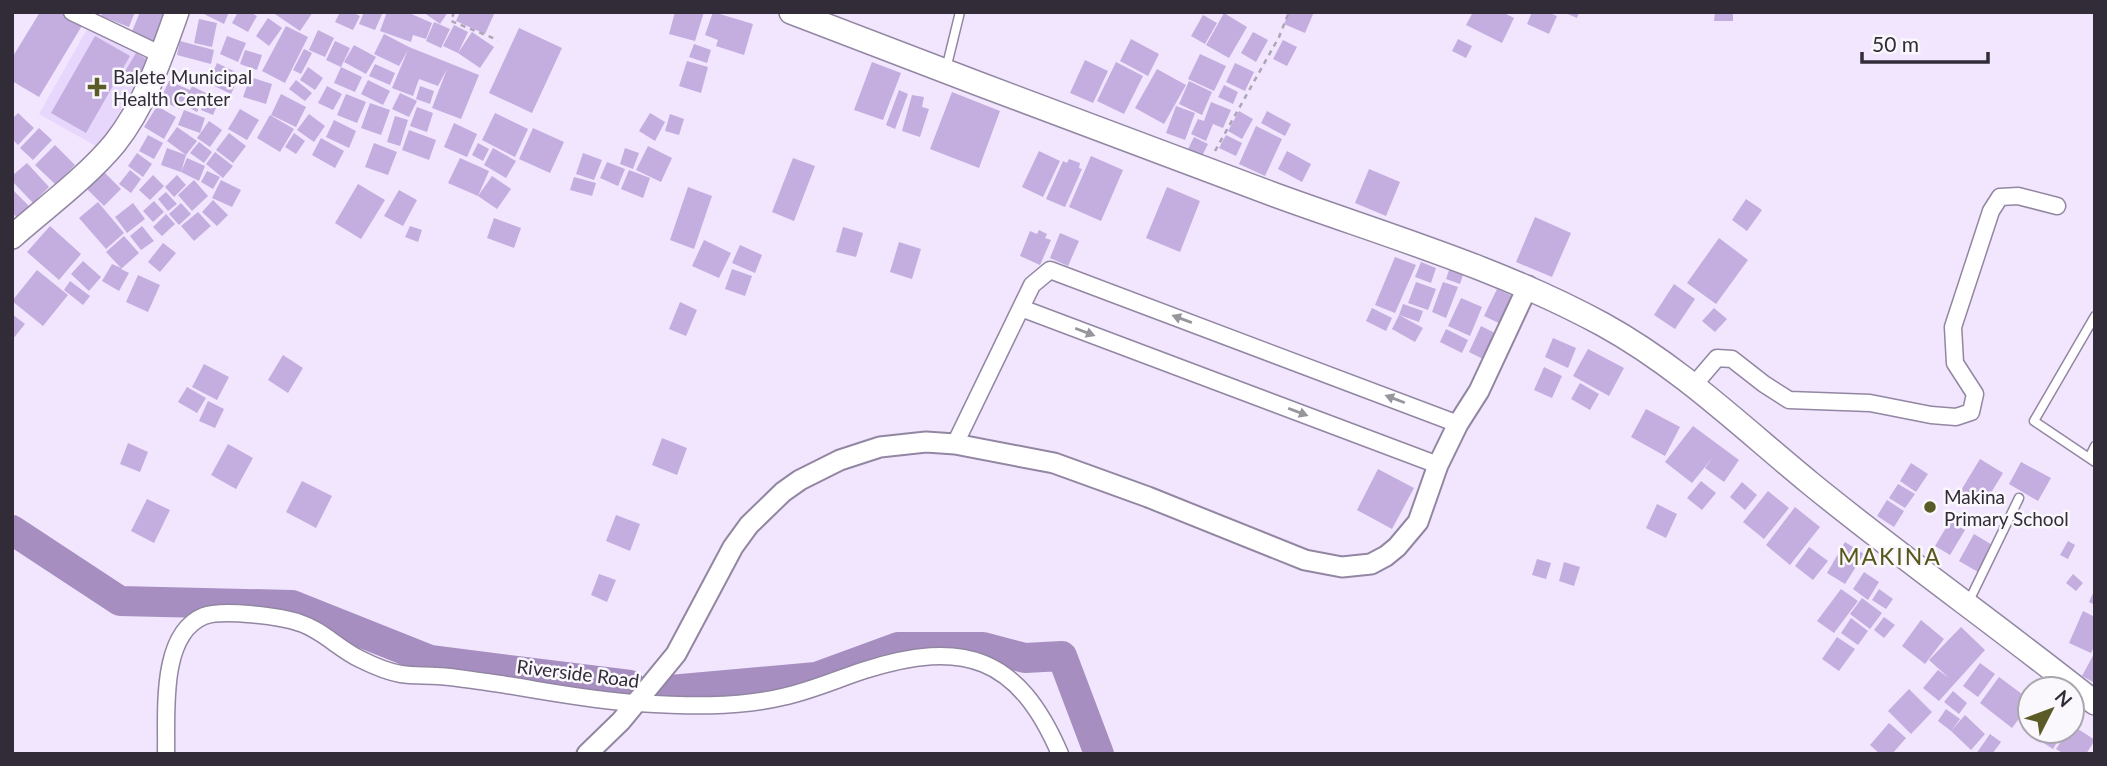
<svg xmlns="http://www.w3.org/2000/svg" width="2107" height="766" viewBox="0 0 2107 766" font-family="Lato,sans-serif">
<style>
.built{fill:#e8d7fc}
.lines{fill:none;stroke-linecap:round;stroke-linejoin:round}
.river{stroke:#a68fc0;stroke-width:30}
.building{fill:#c4addf}
.service-casing{stroke:#9286a2;stroke-width:11}
.minor-casing{stroke:#9286a2;stroke-width:19}
.tertiary-casing{stroke:#9286a2;stroke-width:23}
.secondary-casing{stroke:#9286a2;stroke-width:26}
.path{stroke:#ada4b7;stroke-width:2.5;stroke-dasharray:5 5;stroke-linecap:butt}
.service{stroke:#fff;stroke-width:8}
.minor{stroke:#fff;stroke-width:16}
.tertiary{stroke:#fff;stroke-width:19}
.secondary{stroke:#fff;stroke-width:23}
.oneway{fill:#98969c}
.poi-dot{fill:#5b5b28;stroke:#faf7fd;stroke-width:2.5}
.labels{text-anchor:middle;dominant-baseline:central;stroke-width:5;stroke-linejoin:round;paint-order:stroke}
.poi-label{font-size:19px;fill:#322c38;stroke:#faf7fd;text-anchor:start}
.street-label{font-size:19px;fill:#322c38;stroke:#faf7fd}
.quarter-label{font-size:23px;letter-spacing:2px;fill:#58571b;stroke:#faf7fd}
</style>
<rect width="100%" height="100%" fill="#f1e6fe"/>
<path class="built" d="M90,24L155,60L103,150L39,114Z"/>
<g class="lines">
<path class="river" d="M12,530L120,601L292,605L430,660L630,685
M670,690L816,677L898,647H983L1025,658L1062,656L1099,754"/>
</g>
<path class="building" d="M40,12H63L83,24L39,97L12,81V58Z
M103,12H135L129,27L101,16Z
M140,12H158L170,17L158,47L130,36Z
M204,12H229L224,24L204,14Z
M238,12H250L257,16L248,32L232,23Z
M272,12H313L300,31Z
M340,12H352L360,16L353,30L335,22Z
M364,12H383L375,30L359,24Z
M387,12H407L432,23L426,39L413,35L411,42L380,31Z
M423,12H448L440,24Z
M460,12H495L485,34L456,21Z
M675,12H704L695,41L669,34Z
M713,12L753,24L744,55L716,46L718,40L705,35Z
M1289,12H1314L1305,33L1284,24Z
M1473,12H1502L1514,18L1502,43L1466,25Z
M1532,12H1547L1557,16L1549,34L1527,24Z
M1563,12H1579L1577,18Z
M1715,12H1733V21H1714Z
M1224,13L1247,27L1229,58L1206,45Z
M1203,15L1217,23L1205,44L1191,36Z
M268,18L282,28L269,46L256,36Z
M199,19L217,23L212,47L194,43Z
M434,22L450,29L441,48L426,41Z
M454,25L468,32L458,53L443,46Z
M286,26L308,37L285,83L262,71Z
M519,28L562,48L532,113L489,93Z
M318,30L334,38L325,57L309,50Z
M472,32L494,47L480,68L458,53Z
M1253,32L1268,40L1256,62L1241,53Z
M384,34L409,47L479,75L461,119L432,108L447,69L438,86L419,79L413,96L392,88L408,50L399,66L374,54Z
M95,36L130,56L86,133L51,113Z
M227,36L246,43L238,62L220,54Z
M1131,39L1159,54L1148,76L1120,61Z
M1458,39L1472,46L1466,58L1452,51Z
M1283,40L1297,47L1287,66L1273,59Z
M180,41L214,50L211,64L177,55Z
M335,41L350,48L341,67L326,60Z
M694,44L711,50L707,63L689,57Z
M354,45L376,57L366,74L344,62Z
M304,49L312,53L301,74L293,70Z
M245,50L262,55L257,70L240,64Z
M136,53L151,62L138,82L124,73Z
M1200,54L1226,66L1214,91L1188,79Z
M1085,60L1108,71L1093,103L1070,93Z
M687,61L708,67L701,93L679,86Z
M872,62L901,73L883,120L854,110Z
M1116,62L1143,76L1124,114L1097,101Z
M217,63L240,74L231,94L208,83Z
M1235,63L1254,72L1245,91L1226,82Z
M375,64L395,73L390,85L369,76Z
M308,67L323,78L315,90L300,80Z
M341,67L362,77L355,92L334,83Z
M1157,69L1186,85L1164,124L1135,108Z
M250,77L272,84L266,104L243,97Z
M296,80L312,93L305,101L289,89Z
M368,80L390,91L383,105L361,94Z
M169,81L190,90L192,86L206,93L197,112L182,104L180,109L160,100Z
M1189,81L1212,92L1202,115L1179,104Z
M1224,85L1238,92L1233,104L1218,97Z
M327,86L342,94L333,110L318,103Z
M420,86L434,91L430,104L416,99Z
M899,90L908,94L895,129L886,125Z
M952,92L1000,111L979,168L930,149Z
M400,93L417,101L409,117L392,109Z
M281,94L306,107L296,127L271,115Z
M346,94L366,102L357,123L337,115Z
M912,95L924,97L922,107L929,109L920,137L902,131Z
M207,96L219,101L213,115L201,110Z
M1211,102L1231,110L1223,128L1213,124L1206,141L1191,134L1198,119L1204,121Z
M370,103L390,110L381,135L361,128Z
M157,106L176,117L164,139L144,127Z
M1176,106L1195,113L1185,140L1166,133Z
M417,107L433,113L427,132L410,126Z
M240,109L259,120L247,140L228,129Z
M184,110L205,118L200,133L178,125Z
M1239,111L1253,119L1242,139L1228,131Z
M1267,111L1291,124L1285,136L1261,123Z
M18,113L34,128L18,145L12,139V119Z
M495,113L528,129L515,157L482,140Z
M650,113L665,122L655,141L639,131Z
M309,114L325,126L314,142L297,130Z
M670,114L684,119L679,135L665,131Z
M270,115L294,129L280,152L257,138Z
M395,116L408,120L400,146L387,142Z
M334,120L356,131L349,148L326,137Z
M209,121L222,130L210,147L197,138Z
M454,123L477,134L467,157L444,147Z
M1256,126L1282,139L1265,176L1239,164Z
M177,127L197,141L186,155L167,141Z
M39,128L52,140L33,160L20,148Z
M533,128L564,142L550,173L519,159Z
M409,130L436,140L429,160L402,150Z
M229,133L246,146L233,163L216,150Z
M294,133L305,141L296,154L285,147Z
M148,135L163,143L154,159L139,151Z
M1226,135L1242,143L1236,156L1219,148Z
M1194,137L1208,144L1201,158L1187,151Z
M321,138L344,151L335,168L312,155Z
M199,142L212,152L204,163L190,153Z
M374,143L397,152L388,175L365,167Z
M478,143L489,149L483,161L472,155Z
M55,145L75,165L56,185L35,165Z
M648,146L672,158L661,182L636,170Z
M167,148L186,155L181,172L161,165Z
M493,148L516,161L506,178L484,165Z
M625,148L639,153L633,169L620,164Z
M1039,151L1060,161L1043,197L1022,187Z
M1287,151L1311,164L1302,182L1278,169Z
M215,152L233,166L223,178L206,164Z
M137,153L152,164L143,177L128,166Z
M583,153L602,160L594,180L576,174Z
M1091,156L1123,170L1101,221L1069,207Z
M187,158L205,166L199,181L181,172Z
M460,158L489,171L478,196L448,183Z
M793,158L815,166L794,221L772,212Z
M1069,159L1080,163L1079,168L1082,169L1065,207L1046,199L1063,161L1067,163Z
M607,162L625,169L618,186L600,178Z
M27,163L49,187L33,203L12,181V176Z
M1369,169L1400,182L1386,216L1355,203Z
M130,170L141,179L131,193L119,184Z
M629,170L650,178L643,198L621,189Z
M207,171L220,177L213,189L201,182Z
M104,172L121,189L104,206L87,189Z
M153,175L164,186L150,200L139,190Z
M177,175L186,185L174,197L165,187Z
M492,176L511,189L497,209L478,196Z
M574,177L596,183L592,196L570,190Z
M194,180L208,196L192,211L178,195Z
M221,180L241,190L232,207L212,198Z
M358,184L385,200L361,239L335,223Z
M688,187L712,196L694,249L670,240Z
M1167,187L1200,201L1180,252L1146,238Z
M399,190L417,200L403,226L384,216Z
M14,191L29,206L18,218L12,213V193Z
M166,192L177,204L168,211L158,199Z
M1746,199L1762,210L1747,231L1732,220Z
M213,200L228,215L217,226L202,212Z
M154,201L164,212L153,222L143,211Z
M98,202L124,233L106,249L79,218Z
M133,203L145,219L127,233L115,217Z
M181,203L191,214L179,225L169,214Z
M198,212L211,226L194,241L181,226Z
M166,214L175,224L162,236L153,227Z
M1535,217L1571,233L1552,277L1516,262Z
M494,218L521,228L514,248L487,238Z
M50,226L81,254L59,280L27,252Z
M142,226L154,241L141,250L130,236Z
M410,226L422,230L418,242L405,237Z
M843,227L863,233L856,257L836,252Z
M1039,230L1047,234L1045,238L1051,240L1040,265L1020,256L1030,231L1037,234Z
M1060,233L1079,241L1068,266L1050,258Z
M124,236L139,253L121,269L129,273L119,291L102,281L112,264L121,268L106,252Z
M1719,238L1748,260L1716,304L1687,283Z
M704,240L731,253L719,278L692,266Z
M899,242L921,249L912,279L890,272Z
M163,243L176,253L160,272L148,262Z
M740,245L762,255L755,273L732,263Z
M1395,257L1416,265L1395,313L1375,305Z
M83,261L101,277L89,291L71,274Z
M1421,262L1436,268L1431,283L1415,277Z
M732,269L752,276L745,296L725,289Z
M37,270L68,295L43,326L12,301Z
M1449,270L1463,275L1460,284L1446,279Z
M138,275L160,285L148,312L126,302Z
M70,281L90,296L83,305L64,290Z
M1416,282L1436,289L1428,310L1408,303Z
M1443,282L1458,287L1446,318L1432,312Z
M1674,284L1695,299L1675,329L1654,315Z
M1497,289L1516,298L1503,325L1484,316Z
M1461,298L1482,307L1470,336L1448,326Z
M680,302L697,310L686,336L669,329Z
M1403,304L1423,311L1419,322L1399,315Z
M1372,308L1392,318L1386,331L1366,321Z
M1714,308L1727,319L1715,332L1702,321Z
M12,314L25,324L12,340Z
M1399,315L1423,328L1415,342L1392,329Z
M1481,326L1501,336L1489,362L1469,352Z
M1446,329L1468,340L1462,353L1440,342Z
M1553,338L1576,348L1568,368L1545,357Z
M1588,349L1624,368L1609,396L1573,376Z
M283,355L303,368L288,393L268,380Z
M204,364L229,377L217,400L192,387Z
M1544,367L1562,376L1552,398L1534,390Z
M1580,383L1599,394L1590,410L1571,399Z
M187,387L206,398L197,413L178,402Z
M208,401L224,409L215,428L199,421Z
M1646,409L1680,427L1665,456L1631,437Z
M1693,426L1739,460L1724,482L1705,468L1713,457L1692,483L1665,462Z
M662,438L687,448L677,475L652,465Z
M128,443L148,452L140,472L120,464Z
M228,444L253,458L236,489L211,475Z
M1980,459L2003,473L1983,506L1960,492Z
M2021,462L2051,478L2038,501L2009,484Z
M1911,463L1928,474L1916,492L1900,481Z
M1378,469L1414,488L1392,529L1357,510Z
M302,481L332,496L316,528L286,512Z
M1701,481L1716,493L1702,510L1687,498Z
M1742,482L1757,495L1745,510L1730,497Z
M1898,484L1915,494L1905,508L1889,498Z
M1768,491L1789,508L1764,539L1743,522Z
M147,499L170,510L154,543L131,531Z
M1887,500L1904,511L1894,527L1877,516Z
M1657,504L1677,514L1666,538L1646,528Z
M1795,507L1820,527L1790,565L1766,545Z
M616,515L640,524L630,551L606,541Z
M1950,521L1965,530L1950,555L1935,546Z
M1974,534L1994,546L1978,572L1959,561Z
M2068,541L2075,545L2068,559L2060,555Z
M1845,542L1864,554L1845,584L1827,573Z
M1809,547L1828,561L1813,580L1795,566Z
M1537,559L1551,563L1546,579L1532,575Z
M1564,562L1580,567L1574,586L1559,581Z
M1864,572L1879,582L1868,600L1853,589Z
M599,574L616,580L607,602L591,595Z
M2073,574L2083,583L2076,591L2066,583Z
M1841,589L1858,601L1834,633L1817,621Z
M1879,589L1893,599L1886,609L1872,600Z
M2095,589V605L2089,602Z
M1862,598L1882,613L1870,629L1850,614Z
M2083,611L2095,617V645L2091,653L2069,643Z
M1884,617L1895,625L1884,638L1874,630Z
M1851,618L1868,631L1858,645L1841,633Z
M1921,620L1944,639L1925,664L1902,646Z
M1961,627L1985,650L1939,701L1923,688L1938,670L1949,678L1929,660Z
M1837,637L1855,649L1839,671L1822,659Z
M2095,652V683L2082,676Z
M1980,663L1995,674L1978,697L1963,686Z
M1999,677L2030,700V704L2012,728L1980,703Z
M1909,689L1932,712L1911,734L1888,711Z
M1953,691L1967,703L1959,714L1944,702Z
M1946,709L1960,719L1951,731L1938,721Z
M1965,715L1985,734L1971,750L1951,731Z
M2030,719V731H2064L2053,749L2023,730Z
M1889,723L1906,738L1892,754H1880L1870,745Z
M2072,725L2095,740L2086,754H2064L2056,749L2068,731H2072Z
M1990,734L2001,742L1992,754H1976Z"/>
<g class="lines">
<g class="service-casing">
<path id="service" d="M946,69L960,12
M2095,446L2089,458L2095,462
M2089,458L2034,421L2095,316
M1968,603L2019,498"/>
</g>
<g class="minor-casing">
<path id="minor" d="M72,12L162,55
M1021,308L1438,465
M1693,386L1717,358L1732,359L1764,384L1789,400L1870,403L1931,415L1956,417L1971,412L1975,394L1955,363L1953,327L1991,211L2000,197L2018,196L2057,206
M955,444L1032,285L1050,270L1458,424
M166,754C167,714 159,634 204,616C222,609 281,616 300,623C322,630 339,649 360,659C372,665 388,672 401,674C413,676 426,675 438,676C455,677 471,680 487,682C536,689 587,700 637,703C684,706 736,708 782,697C811,691 837,679 865,670C963,639 1018,656 1060,754"/>
</g>
<g class="tertiary-casing">
<path id="tertiary" d="M587,754L621,721L676,654L733,547L749,525L783,492L800,480L840,460L880,447L926,442L955,444L1054,463L1148,497L1305,560L1342,567L1371,564L1386,556L1397,547L1418,522L1438,465L1458,424L1479,391L1528,286"/>
</g>
<g class="secondary-casing">
<path id="secondary" d="M791,12C952,74 1113,135 1275,195C1385,235 1499,268 1602,324C1679,366 1743,428 1810,483C1903,559 2001,628 2095,703
M12,237C45,208 88,176 115,143C145,105 161,57 177,12"/>
</g>
<path class="path" d="M454,12L451,21L498,40
M1215,151L1279,37L1289,12"/>
<use href="#service" class="service"/>
<use href="#minor" class="minor"/>
<use href="#tertiary" class="tertiary"/>
<use href="#secondary" class="secondary"/>
</g>
<defs><path id="oneway-solid" d="M-6-.8H1V-3.2L6.5 0L1 3.2V.8H-6Z" transform="scale(1.75)"/></defs>
<g class="oneway">
<use href="#oneway-solid" transform="translate(1182 319) rotate(-160)"/>
<use href="#oneway-solid" transform="translate(1085 332) rotate(21)"/>
<use href="#oneway-solid" transform="translate(1395 399) rotate(-159)"/>
<use href="#oneway-solid" transform="translate(1298 412) rotate(21)"/>
</g>
<g class="poi-dot">
<path d="M93.5 76.5h7v7h7v7h-7v7h-7v-7h-7v-7h7z"/>
<circle cx="1930" cy="507" r="7"/>
</g>
<g class="labels">
<g class="poi-label">
<text x="113" y="76">Balete Municipal<tspan x="113" dy="22">Health Center</tspan></text>
<text x="1944" y="496">Makina<tspan x="1944" dy="22">Primary School</tspan></text>
</g>
<g class="street-label">
<text transform="translate(578 673) rotate(7)">Riverside Road</text>
</g>
<g class="quarter-label">
<text x="1890" y="556">MAKINA</text>
</g>
</g>
<rect width="2107" height="766" fill="none" stroke="#322c38" stroke-width="28"/>
<g transform="translate(2051 710) rotate(48)"><circle r="33" fill="#faf7fd" stroke="#aaa6ae" stroke-width="2"/>
<path d="M0-5L12 26L0 18L-12 26Z" fill="#5b5b28"/>
<text y="-10" font-size="19" font-weight="bold" text-anchor="middle" fill="#322c38">N</text>
</g>
<path d="M1862 52v10h126v-10" fill="none" stroke="#322c38" stroke-width="3.5"/>
<text x="1872" y="52" font-size="21" fill="#322c38" stroke="#faf7fd" stroke-width="5" paint-order="stroke">50 m</text>
</svg>
